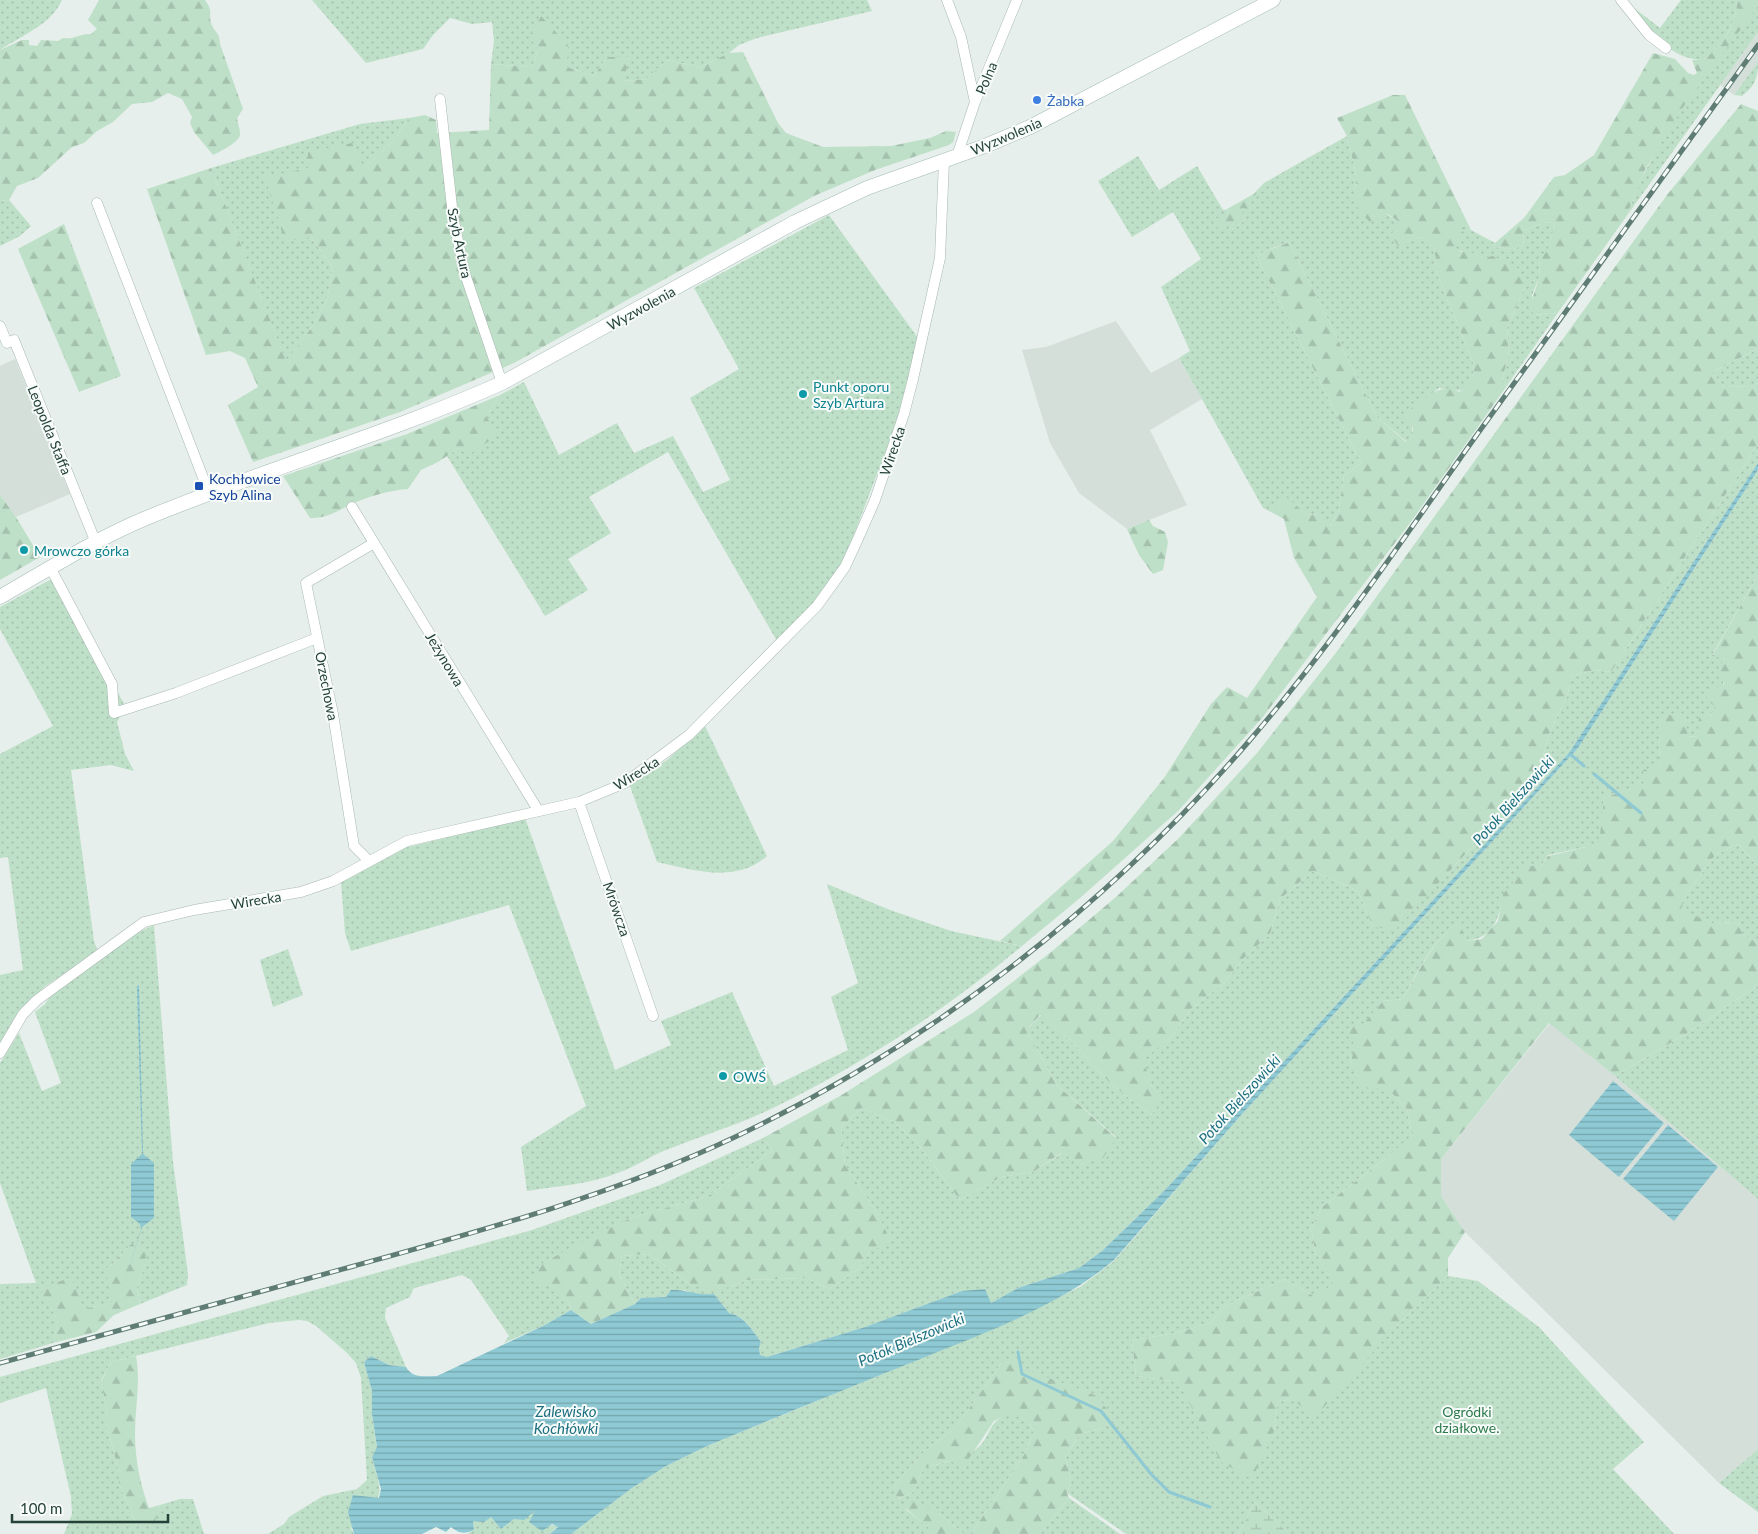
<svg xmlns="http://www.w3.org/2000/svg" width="1758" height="1534" viewBox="0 0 1758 1534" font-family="Lato,sans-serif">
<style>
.built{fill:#d4dfda}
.grass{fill:url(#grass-dots)}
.forest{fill:url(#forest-firs)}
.wetland{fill:url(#wetland-marsh)}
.water{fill:url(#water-rules)}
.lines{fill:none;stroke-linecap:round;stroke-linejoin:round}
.stream{stroke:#8ec9d4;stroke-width:3}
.street-casing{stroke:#a8b8b2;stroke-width:11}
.secondary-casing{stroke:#a4bbb3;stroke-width:15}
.street{stroke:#fff;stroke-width:10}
.secondary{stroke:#fff;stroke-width:14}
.rail-casing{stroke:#5f7d75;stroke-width:5}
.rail{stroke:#f7fbf9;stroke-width:3;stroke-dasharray:9;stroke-linecap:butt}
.shop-dot{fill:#3f7fe0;stroke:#f7fbf9;stroke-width:2}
.culture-dot{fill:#0f9aa8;stroke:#f7fbf9;stroke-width:2}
.transit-dot{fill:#1a4fb4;stroke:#f7fbf9;stroke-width:2}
.labels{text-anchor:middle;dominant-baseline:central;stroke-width:4;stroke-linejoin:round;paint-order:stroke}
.street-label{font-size:14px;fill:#24423a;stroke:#f7fbf9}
.shop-label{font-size:14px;fill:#366cbe;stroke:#f7fbf9;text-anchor:start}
.culture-label{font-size:14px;fill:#0d838f;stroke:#f7fbf9;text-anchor:start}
.transit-label{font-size:14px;fill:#164399;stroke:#f7fbf9;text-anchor:start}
.park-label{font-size:14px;fill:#2d7a4b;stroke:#f7fbf9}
.water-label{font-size:15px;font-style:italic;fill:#1c6f80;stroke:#f7fbf9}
</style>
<defs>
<pattern id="grass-dots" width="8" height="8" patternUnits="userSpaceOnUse" patternTransform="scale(1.25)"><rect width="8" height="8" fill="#bfe0c8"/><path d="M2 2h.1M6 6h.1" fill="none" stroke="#a4c1ad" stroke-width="1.8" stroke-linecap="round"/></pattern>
<pattern id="forest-firs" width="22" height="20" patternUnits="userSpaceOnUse" patternTransform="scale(1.25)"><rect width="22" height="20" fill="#bfe0c8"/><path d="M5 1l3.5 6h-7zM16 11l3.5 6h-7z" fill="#a4c1ad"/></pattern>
<pattern id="wetland-marsh" width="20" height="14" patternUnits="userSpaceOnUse" patternTransform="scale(1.25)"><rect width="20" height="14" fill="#bfe0c8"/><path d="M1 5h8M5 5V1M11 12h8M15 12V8" fill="none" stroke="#a4c1ad"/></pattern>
<pattern id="water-rules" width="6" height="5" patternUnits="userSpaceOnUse" patternTransform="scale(1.25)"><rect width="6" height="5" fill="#8ec9d4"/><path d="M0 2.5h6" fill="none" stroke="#74a5ad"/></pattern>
</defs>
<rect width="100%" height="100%" fill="#e6efeb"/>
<path class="built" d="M1758,32V62L1734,95L1720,85Z
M1116,321L1151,373L1179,358L1202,399L1150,430L1187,505L1127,529L1079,493L1050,443L1022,350L1046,347Z
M15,359L70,494L16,517L0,495V366Z
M1550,1023L1615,1076L1758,1199V1449L1719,1483L1465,1232L1441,1196V1159Z"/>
<path class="grass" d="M0,0H62C52,24 21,36 0,50Z
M312,0H867L872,11L757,38L739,45L729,53L700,67L667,60L646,79L623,81L629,57H607L594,76L567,67L538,50L532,67L491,64L494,41L492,22L472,24L450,18L433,35L423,49L366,63Z
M1681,0H1737C1737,23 1723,46 1704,59C1671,63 1648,26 1629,4L1660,28Z
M1758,6V32L1626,217C1633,201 1638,183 1647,168C1677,110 1717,55 1758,6Z
M1758,62C1758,78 1755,86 1742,96L1734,95Z
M409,118L392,142L363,170L352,143L308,168L293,173L311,237L333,268L327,299L312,327L286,362L211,168L360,124Z
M1347,136L1357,178L1354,193L1399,222L1409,241L1424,237C1436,246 1436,256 1436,271L1474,365C1471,393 1464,393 1439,388L1410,410L1413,436L1407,442L1377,417L1289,242C1278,247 1267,248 1257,257L1361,463L1344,476L1338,513L1329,527L1319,515L1306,514L1286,498L1271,512L1263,508L1179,358L1190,351L1161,287L1201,259L1173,212L1132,237L1098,181L1138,156L1159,190L1197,166L1223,210L1229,209L1227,215L1229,226L1233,229L1245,220L1240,208L1264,183Z
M9,200L31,226L20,236L0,246V201Z
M829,215L918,338L904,397L892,435L842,566L803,615L777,641L668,452L589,497L611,533L568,559L588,590L545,616L447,456L459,448L497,435L486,416L500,395L524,382L559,455L617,423L634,453L673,436L703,492L730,480L690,398L739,369L694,288Z
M1546,222L1555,224L1548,250L1540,259L1539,278L1532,295L1536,315L1551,313L1557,314L1506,387L1502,381L1509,352L1507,328L1525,287C1511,277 1497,265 1481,257C1472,252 1463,254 1455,248L1461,229L1471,230L1495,243L1494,247L1513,249L1524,245L1523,231Z
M1758,349V383L1753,386L1724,387L1712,372Z
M1758,444V463L1569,753L1165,1190L1102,1251L1079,1268L1018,1288L991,1303L962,1291L865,1327L767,1357L760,1356L759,1348L761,1342C752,1330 744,1316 729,1313L714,1294L700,1296L684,1290L666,1297L641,1298L635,1304L619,1275L622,1256L648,1254L690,1284L730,1287L747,1280L807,1278L829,1289L859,1269L869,1252L879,1216L845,1165L841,1128L861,1108L894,1122L917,1143L960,1200L1001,1177L1033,1172L1062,1153L1083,1164L1116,1137L1057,1085L1026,1030L1041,1015L1070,1040L1110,1083L1151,1115L1162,1099L1152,1086L1142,1060L1172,1036L1191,1009L1224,983L1245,957L1270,934L1280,899L1313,871L1358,891L1373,927L1447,874L1536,778L1550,732L1567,696L1572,676L1594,670L1611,672Z
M1758,470V575L1712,655L1724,657C1719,674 1725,674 1723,685C1721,703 1707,721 1697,736L1687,737L1685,716L1680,713L1660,723L1659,767L1644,784L1604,798L1600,844L1548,855L1541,866L1504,894C1498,919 1495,937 1467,941L1458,923C1432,941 1418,971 1403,999L1383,1001C1366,1021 1355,1037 1351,1064L1388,1089L1407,1109L1412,1136L1385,1159L1322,1207L1311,1229L1315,1251L1334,1284L1315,1297L1285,1279L1225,1306L1210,1323L1177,1333L1132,1340L1136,1376L1178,1382L1199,1417L1274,1431L1278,1402L1290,1399L1397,1325L1448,1276L1478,1281L1539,1327L1644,1442L1613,1469L1674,1534H1289L1255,1502L1238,1534H1126L1067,1493L1071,1479L1065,1457L1080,1434L1102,1428L1097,1396L1002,1362L956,1427L924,1452L894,1486L898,1499L912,1493L924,1468C939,1464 969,1457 979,1447C993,1432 986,1425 1009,1412L1027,1421L1034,1431L1024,1455L971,1534H964L940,1514L905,1509L932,1530L930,1534H571L632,1488L666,1466L707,1446L980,1334L1080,1287L1114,1261L1243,1113L1578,748Z
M57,576L125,706L117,722L125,754L134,771L111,765L71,770L94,941L98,951L44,987L23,1008L0,1044V975L23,970L8,857L0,858V754L53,726L0,629V607Z
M705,726L767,856C737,884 693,870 657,862L630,786L667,760Z
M525,818L615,1070L671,1045L661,1021L732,992L774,1086L848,1050L831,997L858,983L827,884L890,910L951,931L1022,946C946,1010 861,1065 771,1109C735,1126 698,1137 661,1152C647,1158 635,1167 620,1172C592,1184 558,1186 527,1191L521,1147L586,1106L509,905L351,951L345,933L341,882L400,849Z
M1738,844L1758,866V943L1743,935L1737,922L1712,923L1680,910L1687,893L1716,854Z
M154,925L173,1162L188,1274L187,1285L140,1304L137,1286L145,1265L132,1243L116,1261L106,1269L113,1303L84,1309L50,1306L58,1321L53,1343L0,1359V1284L36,1283L0,1183V1063L19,1033L42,1091L61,1083L35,1012L45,1004L53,992L137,933Z
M288,949L303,995L273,1007L260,960Z
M1758,985V1199L1615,1076L1694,1029Z
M761,1139L769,1144L772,1151L708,1196L631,1218L543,1263L538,1286L551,1283L569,1303L571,1310L545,1325L504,1343L509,1336L471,1280L462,1275L418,1287L413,1289L410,1297L386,1308L385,1318L406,1367L389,1365L371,1356L364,1362L372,1391V1414L377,1448L372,1457C385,1502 382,1495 351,1529L354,1534H268L284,1524L289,1517L323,1496L357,1489L367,1480L361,1378L356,1363L346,1352L316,1326L307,1321L299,1320L269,1323L111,1362L101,1381L107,1409L106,1423L119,1472V1484L137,1525L158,1511L160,1505L180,1499H193L204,1534H64L72,1514L71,1497L46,1388L0,1403V1377L532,1230L660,1185Z
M1758,1449V1512L1719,1483Z
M1069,1498L1120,1534H1040Z
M536,1510L530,1523L558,1526L550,1534H467L474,1530L473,1521L491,1517L501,1529L514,1519Z"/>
<path class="forest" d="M99,0H205C214,13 208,11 211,23C214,32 220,32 220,44L243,109L237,118C238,124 240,129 240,134C241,141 220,152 213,155L194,132L190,123L192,117L182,99L168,93L152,102L132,104L113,122L97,131L84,143L72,147L38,178L17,186L9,200L0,201V50L22,40H29V45L37,46L41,40L58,41L63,38C74,40 80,33 91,34L97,29L88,20Z
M1737,0H1758V6L1681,110L1645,170L1626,217L1557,314L1551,313L1535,315L1529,309L1539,278L1540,259L1548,249L1555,224L1546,222L1523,231L1524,245L1513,249L1494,247L1495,243L1524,218L1554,177L1565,175L1594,155L1653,53L1675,59L1688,73L1694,75L1697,73L1692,60L1704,59C1723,46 1737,23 1737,0Z
M541,16L568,45L567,67L594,76L607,57H629L624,81L646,79L667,60L700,67L729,53L743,52L778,123L786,133L823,147L891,146L930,138L946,131L956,132L953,142L949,145L875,170L814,196L514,363L400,412L253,462L228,405L258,387L245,358L230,351L206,355L147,189L211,168L286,361L312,327L327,299L333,268L311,237L285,242L265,177L308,168V152L352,143L364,169L392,142L409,118L425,115L436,120L437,133L489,130L491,64L532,67L538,50L529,36Z
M1393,95H1405L1471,230L1461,229L1456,248L1461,252H1471L1483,258L1493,256L1517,267L1525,287L1507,328L1509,352L1502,381L1506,387L1410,523L1263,717L1178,811L1080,898L1022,946L1000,941L1113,841L1164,778L1211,704L1227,687L1247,698L1317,597L1294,558L1284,519L1271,512L1286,497L1306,514L1319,515L1330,526L1338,513L1344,476L1361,463L1257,257C1267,248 1278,248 1289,242L1377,417L1406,442L1413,436V428L1403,416C1417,403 1439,380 1459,392C1470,386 1473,377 1474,365L1436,271C1436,256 1436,245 1423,237L1398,246L1391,235L1399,222L1388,214L1370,222L1358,210L1354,193L1357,178L1347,136L1337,118Z
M1741,104L1758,111V349L1712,372L1724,387L1753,386L1758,383V444L1611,672L1594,670L1572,676L1567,696L1550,732L1536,778L1395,930L1373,927L1358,891L1313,871L1280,899L1270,934L1245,957L1224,983L1191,1009L1172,1036L1143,1060L1152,1086L1163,1099L1151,1115L1110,1083L1070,1040L1040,1015L1026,1030L1057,1085L1116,1138L1103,1158L1083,1164L1061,1153L1033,1172L1001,1177L960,1200L917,1143L894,1122L861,1108L841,1128L845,1165L879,1216L891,1242L869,1252L859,1269L829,1289L807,1278L747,1280L730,1287L711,1290L690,1284L648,1254L622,1256L619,1275L635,1304L591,1324L571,1310L569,1303L551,1284L538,1286L532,1281L543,1263L595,1235L631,1218L708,1196L772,1151L769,1144L761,1139L840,1096L974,1012L1051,952L1116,897L1179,838L1257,753L1335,654L1667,195Z
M1257,192L1252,199L1250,209L1241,208L1245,220L1233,229L1229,226L1218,228L1213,222L1221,215H1227L1229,209H1227Z
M64,224L121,376L79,392L18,249Z
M500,395L486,416L498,435L470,454L459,448L438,462L421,470L408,489C391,490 370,496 354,503C339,510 326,519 310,518L283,476L407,434Z
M0,495L16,517L40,557L0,580Z
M1149,520L1153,526L1165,532L1168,542L1163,570L1153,574L1139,555L1127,529Z
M1758,575V866L1738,844L1716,854L1687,893L1681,909L1712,923L1737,922L1743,935L1758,943V985L1694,1029L1615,1076L1549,1023L1441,1159V1196L1465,1232L1448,1258V1276L1397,1325L1316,1416L1291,1399L1278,1402L1274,1431L1252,1479L1221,1462L1178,1382L1136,1376L1132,1340L1177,1333L1210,1323L1225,1306L1285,1279L1315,1297L1333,1284L1315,1251L1311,1229L1322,1207L1385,1159L1412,1135L1407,1109L1388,1089L1361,1087L1351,1064L1354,1045L1348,1028L1364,1023L1383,1001L1403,999C1419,971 1432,941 1459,922L1467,941L1482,939L1498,921L1503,894L1527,866H1541L1548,856L1599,844L1604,798L1643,784V770L1659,766L1660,723L1665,716L1680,713L1685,716L1688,737L1697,736L1699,718L1711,715L1715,707L1707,699L1708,691L1724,684L1720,669L1724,658L1712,656Z
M132,1243L146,1250L145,1265L137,1286L140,1304L114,1315L96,1332L53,1343L58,1321L50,1306L38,1298L46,1287L71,1277L84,1309L112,1303L106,1269L116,1261Z
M136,1356C141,1382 135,1407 135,1433C135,1459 140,1484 149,1508L160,1505L155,1521L143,1527L137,1525L119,1484V1472L106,1423L107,1409L101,1382L111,1362Z
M1015,1360L1019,1367L1097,1396L1110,1414L1102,1428L1080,1434L1065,1457L1071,1479L1067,1493L1069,1498L1040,1534H971L1024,1455L1034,1431L1027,1421L1009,1413L994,1421L964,1466L949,1461L924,1468L912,1493L897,1499L894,1486L924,1452L956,1427L1002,1362Z
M915,1500L940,1514L964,1534H930L931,1530L905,1508Z"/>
<path class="wetland" d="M1255,1502L1289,1534H1238Z"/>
<path class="water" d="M1758,463V470L1578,748L1243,1113L1114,1260C1060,1306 984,1333 918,1360C848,1388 777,1417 707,1446L666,1466L632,1488L571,1534H550L558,1527L552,1524L542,1531L529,1522L535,1511L524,1520L514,1519L501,1529L491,1517L484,1522L473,1521L474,1530C464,1534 460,1534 451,1527L446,1532L436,1527L422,1534H354L348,1512L353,1495L379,1498L381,1489L372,1457L377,1447L372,1414V1391L364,1362L371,1356L389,1365L406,1367C413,1379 425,1376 437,1376L545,1325L571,1310L591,1324L635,1304L641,1298L666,1297L671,1290C687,1289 697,1296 714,1294L729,1313C744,1316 752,1330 761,1342L759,1348L760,1355L767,1357L865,1327L962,1291L985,1289L991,1303L1018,1288L1079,1268L1102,1251L1165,1190L1569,753Z
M139,985L143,1154L154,1163V1218L142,1227L120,1297L141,1229L140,1224L131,1217V1164L142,1154L137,986Z
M1613,1081L1664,1123L1619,1177L1569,1135Z
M1668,1125L1718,1167L1674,1221L1623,1179Z"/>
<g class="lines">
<path class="stream" d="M1570,754L1584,766
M1594,774L1641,813
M1018,1352L1022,1374L1101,1411L1151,1474L1169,1492L1210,1507"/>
<g class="street-casing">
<path id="street" d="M947,0L961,37L975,102
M1621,0L1649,35L1666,48
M440,99L453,216L464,271L502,383
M957,156L975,102L1017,0
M97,203L209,493
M0,326L7,343L14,340L96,543
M352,507L538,810
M51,569L112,684L114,713L176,693L317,638
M579,802L653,1016
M369,861L354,846L333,714L306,583L374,543
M0,1053L23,1014L37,1000L144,922L194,910L301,892L333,881L407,841L579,802L625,783L689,735L817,606L845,567L857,541L875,500L904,414L913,379L940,258L944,160"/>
</g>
<g class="secondary-casing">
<path id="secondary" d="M0,597C47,570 94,540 144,519C262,470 385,435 502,383L795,222L867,188L985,146L1030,127L1273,0"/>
</g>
<use href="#street" class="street"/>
<use href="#secondary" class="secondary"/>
<g class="rail-casing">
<path id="rail" d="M0,1363C118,1331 236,1298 354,1266C484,1230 613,1195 735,1137C932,1043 1108,906 1250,740C1332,645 1403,539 1476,436C1570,305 1664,175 1758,45"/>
</g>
<use href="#rail" class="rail"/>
</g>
<circle class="shop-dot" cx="1037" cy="100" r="5"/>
<g class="culture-dot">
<circle cx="803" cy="394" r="5"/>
<circle cx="24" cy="550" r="5"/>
<circle cx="723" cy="1076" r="5"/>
</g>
<rect class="transit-dot" x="194" y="481" width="10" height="10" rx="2.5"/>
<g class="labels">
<g class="street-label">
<text transform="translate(986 78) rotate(-67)">Polna</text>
<text transform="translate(1006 136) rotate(-23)">Wyzwolenia</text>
<text transform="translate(460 243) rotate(78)">Szyb Artura</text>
<text transform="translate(641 308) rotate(-29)">Wyzwolenia</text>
<text transform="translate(50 430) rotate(68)">Leopolda Staffa</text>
<text transform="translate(892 451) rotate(-71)">Wirecka</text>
<text transform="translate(445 659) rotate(59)">Jeżynowa</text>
<text transform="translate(327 686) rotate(79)">Orzechowa</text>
<text transform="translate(636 773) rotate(-32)">Wirecka</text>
<text transform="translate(256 900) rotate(-9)">Wirecka</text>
<text transform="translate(617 909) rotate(71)">Mrówcza</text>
</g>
<g class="shop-label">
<text x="1047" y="100">Żabka</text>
</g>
<g class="culture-label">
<text x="813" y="386">Punkt oporu<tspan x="813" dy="16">Szyb Artura</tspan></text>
<text x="34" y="550">Mrowczo górka</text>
<text x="733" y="1076">OWŚ</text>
</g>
<g class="transit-label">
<text x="209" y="478">Kochłowice<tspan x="209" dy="16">Szyb Alina</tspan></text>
</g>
<g class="park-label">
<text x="1467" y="1411">Ogródki<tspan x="1467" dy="16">działkowe.</tspan></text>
</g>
<g class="water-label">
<text transform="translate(1513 800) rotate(-48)">Potok Bielszowicki</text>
<text transform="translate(1239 1099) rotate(-48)">Potok Bielszowicki</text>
<text transform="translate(911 1339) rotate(-23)">Potok Bielszowicki</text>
<text x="566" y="1411">Zalewisko<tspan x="566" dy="17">Kochłówki</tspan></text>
</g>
</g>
<path d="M12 1514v8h156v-8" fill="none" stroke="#24423a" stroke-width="2.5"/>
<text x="20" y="1514" font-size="15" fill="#24423a" stroke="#f7fbf9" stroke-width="4" paint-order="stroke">100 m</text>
</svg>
